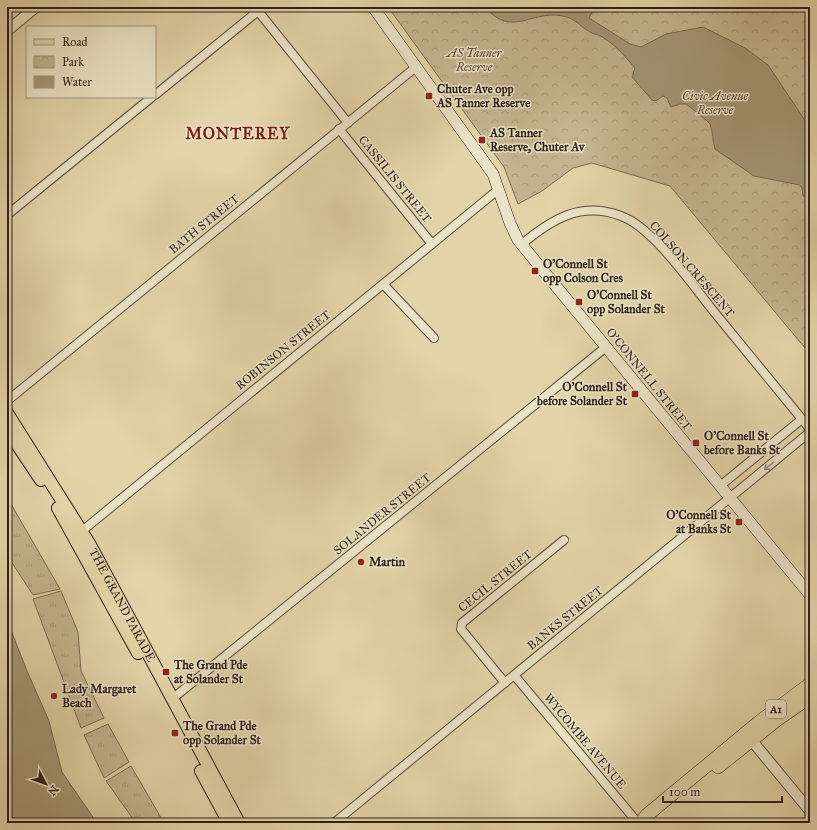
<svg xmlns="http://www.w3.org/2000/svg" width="817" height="830" viewBox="0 0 817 830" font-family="'IM FELL Great Primer',serif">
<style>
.grass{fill:url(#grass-tufts);stroke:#7a6a54}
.park{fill:url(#park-crowns);stroke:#7a6a54}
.water{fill:#a59777;stroke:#766751}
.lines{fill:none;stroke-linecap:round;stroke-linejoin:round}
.minor-casing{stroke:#5c4d3d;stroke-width:10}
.tertiary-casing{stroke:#5c4d3d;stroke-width:12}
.secondary-casing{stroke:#2f2019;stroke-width:12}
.primary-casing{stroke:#2f2019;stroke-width:14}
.trunk-casing{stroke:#2f2019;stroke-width:14}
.minor{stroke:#ece3c6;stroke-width:8}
.tertiary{stroke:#ece3c6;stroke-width:10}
.secondary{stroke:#ece3c6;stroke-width:11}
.primary{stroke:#e2d4a8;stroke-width:12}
.trunk{stroke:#e2d4a8;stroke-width:13}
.oneway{stroke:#978b78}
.poi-dot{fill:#8f2418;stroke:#ece3c6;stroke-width:1.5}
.labels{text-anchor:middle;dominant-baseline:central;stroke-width:3;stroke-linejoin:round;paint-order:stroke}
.shield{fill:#ece3c6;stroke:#685a4d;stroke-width:1}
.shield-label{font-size:11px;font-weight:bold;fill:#2f2019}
.park-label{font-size:12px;font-style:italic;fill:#544537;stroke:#ece3c6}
.poi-label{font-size:12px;font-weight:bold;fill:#2f2019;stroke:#ece3c6;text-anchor:start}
.street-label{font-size:12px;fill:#2f2019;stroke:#ece3c6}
.district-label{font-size:16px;font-weight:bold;letter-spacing:1px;fill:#7a1f14;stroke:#ece3c6}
</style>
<defs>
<pattern id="grass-tufts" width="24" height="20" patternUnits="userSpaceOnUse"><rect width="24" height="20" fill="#c4b590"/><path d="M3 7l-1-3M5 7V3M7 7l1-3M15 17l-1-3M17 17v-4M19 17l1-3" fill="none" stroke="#a99b7c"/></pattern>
<pattern id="park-crowns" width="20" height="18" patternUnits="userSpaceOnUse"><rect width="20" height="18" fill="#c4b590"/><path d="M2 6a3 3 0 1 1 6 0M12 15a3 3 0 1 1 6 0" fill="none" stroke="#a99b7c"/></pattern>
</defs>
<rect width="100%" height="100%" fill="#e2d4a8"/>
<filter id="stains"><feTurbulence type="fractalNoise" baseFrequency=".005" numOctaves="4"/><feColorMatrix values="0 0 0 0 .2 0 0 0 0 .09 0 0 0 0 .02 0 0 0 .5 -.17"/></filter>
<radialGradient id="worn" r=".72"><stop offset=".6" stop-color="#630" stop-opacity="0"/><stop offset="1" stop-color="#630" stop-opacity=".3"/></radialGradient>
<path class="grass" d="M7,497L60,589L33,595L7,555Z
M61,591L78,632L81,671L104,718L81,728L33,599Z
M108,724L129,762L104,778L84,735Z
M131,766L164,823H136L106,781Z"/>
<path class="park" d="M388,7H810V354L670,186L592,163L573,168L542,191L518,204L504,167Z"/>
<path class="water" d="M485,7C509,7 534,5 558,7C569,8 574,16 584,7H595L589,18L630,44L641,47L666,34L703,27L745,48L768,65L810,128V199L803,196L802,188L800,185L754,176L715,149C713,142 713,132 710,124C709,122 691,108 686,104H680L671,107L667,98L663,96L656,101L652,100L632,77L635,68C624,55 614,43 599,35C596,34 593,34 590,32C582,28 575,19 567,17C533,7 513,40 485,7Z
M7,620L27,671L49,721L62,772L97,823H7Z"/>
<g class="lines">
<g class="minor-casing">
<path id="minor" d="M258,11L348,123
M155,95L263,7
M339,129L432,244
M7,215L152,97
M522,244C552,219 581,201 621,216C653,227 693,286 715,313C747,352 778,390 810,429
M383,284L434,338
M7,401L416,67
M720,486L802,419
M82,531L499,189
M514,675L638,823
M505,683L461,629L462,623L564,540
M172,699L606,347
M334,823L810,432"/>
</g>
<g class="tertiary-casing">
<path id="tertiary" d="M7,31L36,7
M748,736L810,811"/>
</g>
<g class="secondary-casing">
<path id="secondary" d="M373,7L493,174L510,223L518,240L810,595"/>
</g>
<g class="primary-casing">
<g id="primary">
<path id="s1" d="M7,413L90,545L239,823"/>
<path d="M7,429L41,480"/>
<path d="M58,508L138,653"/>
<path d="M201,771L229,823"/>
</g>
</g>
<g class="trunk-casing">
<path id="trunk" d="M718,767L778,719L810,697
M641,823L647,815L758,723L810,684"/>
</g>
<use href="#minor" class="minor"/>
<use href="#tertiary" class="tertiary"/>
<use href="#secondary" class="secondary"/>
<use href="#primary" class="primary"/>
<use href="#trunk" class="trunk"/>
</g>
<defs><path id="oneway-shaft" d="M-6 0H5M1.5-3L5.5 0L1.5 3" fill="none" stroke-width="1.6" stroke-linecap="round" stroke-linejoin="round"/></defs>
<use class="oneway" href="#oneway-shaft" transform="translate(769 466) rotate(141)"/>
<g class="poi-dot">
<rect x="425" y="92" width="8" height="8" rx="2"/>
<rect x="478" y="136" width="8" height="8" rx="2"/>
<rect x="531" y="267" width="8" height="8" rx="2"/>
<rect x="575" y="298" width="8" height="8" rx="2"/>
<rect x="631" y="390" width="8" height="8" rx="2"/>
<rect x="692" y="439" width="8" height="8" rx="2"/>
<rect x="735" y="518" width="8" height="8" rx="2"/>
<circle cx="361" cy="562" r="4"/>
<rect x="162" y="668" width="8" height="8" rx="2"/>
<circle cx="54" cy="696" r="4"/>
<rect x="171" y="729" width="8" height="8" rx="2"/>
</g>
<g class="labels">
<rect class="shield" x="766" y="700" width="20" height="18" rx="3"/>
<g class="shield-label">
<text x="776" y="709">A1</text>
</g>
<g class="park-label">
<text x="474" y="53">AS Tanner<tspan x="474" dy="14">Reserve</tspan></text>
<text x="715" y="96">Civic Avenue<tspan x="715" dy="14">Reserve</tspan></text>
</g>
<g class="poi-label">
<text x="437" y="89">Chuter Ave opp<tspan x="437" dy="14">AS Tanner Reserve</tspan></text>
<text x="490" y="133">AS Tanner<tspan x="490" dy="14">Reserve, Chuter Av</tspan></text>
<text x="543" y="264">O'Connell St<tspan x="543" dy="14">opp Colson Cres</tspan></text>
<text x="587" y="295">O'Connell St<tspan x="587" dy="14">opp Solander St</tspan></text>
<text x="627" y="387" text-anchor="end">O'Connell St<tspan x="627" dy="14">before Solander St</tspan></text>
<text x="704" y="436">O'Connell St<tspan x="704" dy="14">before Banks St</tspan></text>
<text x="731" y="515" text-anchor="end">O'Connell St<tspan x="731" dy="14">at Banks St</tspan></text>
<text x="369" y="562">Martin</text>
<text x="174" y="665">The Grand Pde<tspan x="174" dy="14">at Solander St</tspan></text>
<text x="62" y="689">Lady Margaret<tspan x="62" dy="14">Beach</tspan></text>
<text x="183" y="726">The Grand Pde<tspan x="183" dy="14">opp Solander St</tspan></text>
</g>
<g class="street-label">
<text transform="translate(395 179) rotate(51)">CASSILIS STREET</text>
<text transform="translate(204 224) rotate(-39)">BATH STREET</text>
<text transform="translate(692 269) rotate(49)">COLSON CRESCENT</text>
<text transform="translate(283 350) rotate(-39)">ROBINSON STREET</text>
<text transform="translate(649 379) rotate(51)">O'CONNELL STREET</text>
<text transform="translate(382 514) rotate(-39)">SOLANDER STREET</text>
<text transform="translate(495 581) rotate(-39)">CECIL STREET</text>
<text stroke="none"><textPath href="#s1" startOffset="224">THE GRAND PARADE</textPath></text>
<text transform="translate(565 618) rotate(-39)">BANKS STREET</text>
<text transform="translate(585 741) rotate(50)">WYCOMBE AVENUE</text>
</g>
<g class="district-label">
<text x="238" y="133">MONTEREY</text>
</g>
</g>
<rect width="817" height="830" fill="none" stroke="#e2d4a8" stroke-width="24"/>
<rect x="8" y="8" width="801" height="814" fill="none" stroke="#2f2019" stroke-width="2"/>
<rect x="12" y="12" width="793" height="806" fill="none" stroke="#2f2019"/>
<rect x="26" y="26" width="130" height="72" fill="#ece3c6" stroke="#a09581"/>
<rect x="34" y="39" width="20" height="6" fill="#e2d4a8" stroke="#a09581"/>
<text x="62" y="46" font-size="12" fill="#2f2019">Road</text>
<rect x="34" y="56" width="20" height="12" fill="url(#park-crowns)" stroke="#a09581"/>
<text x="62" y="66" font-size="12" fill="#2f2019">Park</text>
<rect x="34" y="76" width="20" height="12" fill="#a59777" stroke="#a09581"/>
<text x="62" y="86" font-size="12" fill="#2f2019">Water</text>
<g transform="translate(46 784) rotate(131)" stroke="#ece3c6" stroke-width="3" paint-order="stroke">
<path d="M0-3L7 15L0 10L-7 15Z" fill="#2f2019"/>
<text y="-6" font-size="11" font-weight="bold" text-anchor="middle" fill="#2f2019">N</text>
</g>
<path d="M663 796v6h119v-6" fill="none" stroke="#2f2019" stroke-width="2"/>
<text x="669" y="796" font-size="12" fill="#2f2019" stroke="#ece3c6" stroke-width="3" paint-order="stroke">100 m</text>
<rect width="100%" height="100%" filter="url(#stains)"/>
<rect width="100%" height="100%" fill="url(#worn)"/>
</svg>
